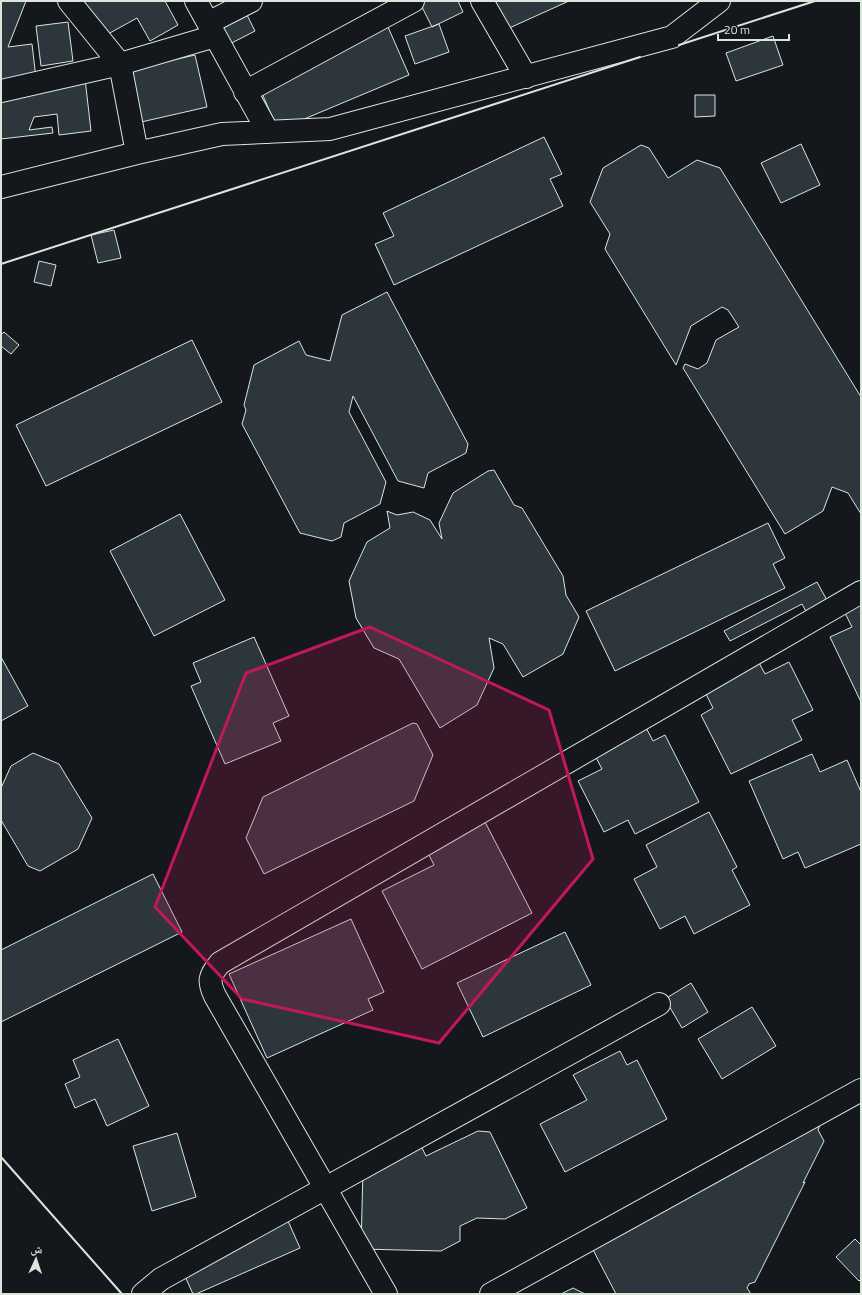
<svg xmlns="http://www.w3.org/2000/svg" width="862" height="1295" viewBox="0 0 862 1295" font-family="'Titillium Web','Noto Naskh Arabic',sans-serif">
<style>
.building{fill:#2c363c;stroke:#d8e6dc}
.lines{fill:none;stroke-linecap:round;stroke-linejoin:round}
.minor-casing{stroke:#d8e6dc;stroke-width:24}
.minor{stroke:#14181c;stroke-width:22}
.wall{stroke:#d8e6dc;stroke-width:2}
.marked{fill:#c2185b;fill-opacity:0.2;stroke:#c2185b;stroke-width:3;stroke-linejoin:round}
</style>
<rect width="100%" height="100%" fill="#14181c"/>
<path class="building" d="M1,1H26L8,47L32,44L37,87L84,70L91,131L59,135L57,114L34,117L29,130L52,127L53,133L1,139Z
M78,1H165L178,25L150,41L137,18L99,39Z
M419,1H458L463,12L432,27Z
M481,1H569L496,34Z
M246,13L255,31L218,50L209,31Z
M68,22L73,61L41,66L36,26Z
M439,24L449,52L415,64L405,36Z
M388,27L409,75L278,130L257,82Z
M773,36L783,65L736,81L726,53Z
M195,55L207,107L128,125L114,65H151Z
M695,95H715V116L695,117Z
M544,137L562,174L550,179L563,206L394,285L375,244L394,236L383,213Z
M801,144L820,185L781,203L761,163Z
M641,145L649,148L668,178L697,160L720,168L861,397V514L848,493L832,487L823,511L785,534L683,368L685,364L698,369L707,363L716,340L739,327L728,310L722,307L691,326L676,365L605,249L610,234L590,202L603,168Z
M114,230L121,258L98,263L91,235Z
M39,261L56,265L51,286L34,282Z
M387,292L468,444L466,453L428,473L424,488L398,481L353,396L349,412L386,482L380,504L344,523L341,537L332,541L300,533L242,424L246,410L244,405L254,365L299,341L306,355L330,361L342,315Z
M4,332L19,345L11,354L1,346V335Z
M192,340L222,402L46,486L16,425Z
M494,470L514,505L522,508L563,576L566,595L579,617L563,654L523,677L503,644L489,638L494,668L477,705L440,728L399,659L374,648L356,618L349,581L367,542L390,528L387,511L397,515L413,512L430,520L442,539L439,523L453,493L488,471Z
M180,514L225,600L154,636L110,551Z
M768,523L785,558L773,564L785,588L615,671L586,611Z
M817,582L830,606L809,617L802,604L730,641L724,631Z
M861,593V702L830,637L852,627L840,603Z
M254,637L289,716L273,723L281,741L225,764L191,686L201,682L193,663Z
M1,657L28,706L1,721Z
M756,657L765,674L789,662L813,710L792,720L802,740L731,774L701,715L713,708L701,684Z
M643,722L653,741L665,735L699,802L635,834L628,820L604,832L578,781L602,769L591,748Z
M413,723L417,724L433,755L414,801L264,874L246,838L263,797Z
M33,753L59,764L92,818L78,849L40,871L28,866L1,820V788L11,766Z
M812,754L820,772L847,760L861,792V844L805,868L798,852L783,859L749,781Z
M709,812L737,867L732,870L750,905L694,934L685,916L660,929L634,879L657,867L646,845Z
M483,818L532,913L422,969L382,891L434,865L425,847Z
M153,874L182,932L1,1022V950Z
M351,919L384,992L368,999L373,1010L267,1058L229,974Z
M565,932L591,985L483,1037L457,983Z
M691,983L708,1012L682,1028L665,999Z
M752,1007L776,1046L722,1079L698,1039Z
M118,1039L149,1106L107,1126L95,1099L75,1108L65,1084L80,1077L73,1060Z
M620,1051L627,1065L637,1060L667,1119L565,1172L540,1124L587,1100L573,1075Z
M820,1125L818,1130L824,1141L803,1183L805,1182L755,1282L749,1284L747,1288L751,1294H616L590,1244Z
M478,1131L490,1132L527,1208L505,1219L477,1218L460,1226V1241L441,1251L361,1249L363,1169L419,1142L426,1156Z
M177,1133L196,1197L152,1211L133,1146Z
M285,1214L300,1248L196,1294H193L178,1261Z
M855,1239L861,1245V1279L859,1281L836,1257Z
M573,1288L585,1294H561Z"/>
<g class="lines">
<g class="minor-casing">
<path id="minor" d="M69,1L120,64L137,153
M196,1L268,132
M482,1L526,77
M208,23L251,1
M1,91L120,64L215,36
M245,92L413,1
M1,187L137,153L222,134L330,129L672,37L719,1
M143,1294L161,1279L659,1004
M386,1294L215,996C208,981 209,976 220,963L861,592
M491,1294L861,1090"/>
</g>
<use href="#minor" class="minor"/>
<path class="wall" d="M679,45L815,1
M1,264L640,57
M1,1157L122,1294"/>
</g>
<path class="marked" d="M370,627L549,710L593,859L439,1043L242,999L155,907L246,673Z"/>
<rect width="862" height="1295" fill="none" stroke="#d8e6dc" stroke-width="4"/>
<g transform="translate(36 1259) rotate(3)" stroke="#14181c" stroke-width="3" paint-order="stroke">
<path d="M0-3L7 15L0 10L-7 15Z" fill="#d8e6dc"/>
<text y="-6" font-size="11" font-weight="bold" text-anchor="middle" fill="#d8e6dc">ش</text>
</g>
<path d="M718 34v6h71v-6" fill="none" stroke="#d8e6dc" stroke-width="2"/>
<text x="724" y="34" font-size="12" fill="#d8e6dc" stroke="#14181c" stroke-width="3" paint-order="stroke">20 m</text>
</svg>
